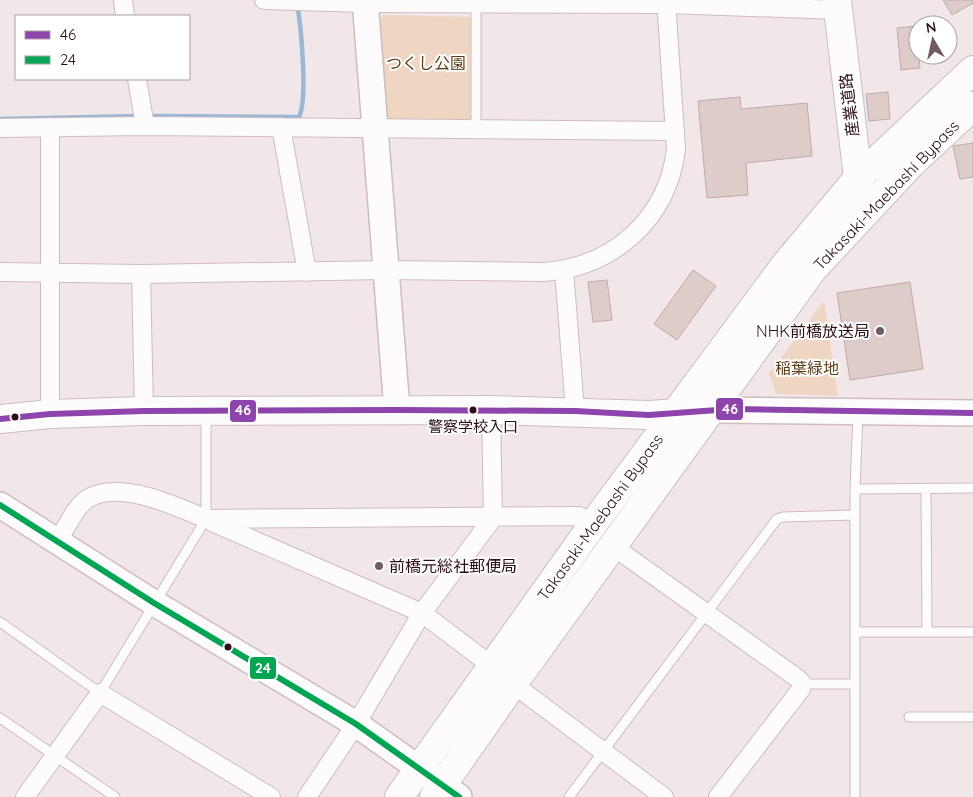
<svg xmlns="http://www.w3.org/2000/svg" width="973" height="797" viewBox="0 0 973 797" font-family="Quicksand,'Noto Sans JP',sans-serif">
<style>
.green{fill:#eed6c2}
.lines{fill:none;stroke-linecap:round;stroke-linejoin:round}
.stream{stroke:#99b7d6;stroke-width:4.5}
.building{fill:#ddccca;stroke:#beaaa9}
.lane-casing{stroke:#cfbcbf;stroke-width:11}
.street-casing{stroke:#cfbcbf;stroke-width:20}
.secondary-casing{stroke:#cfbcbf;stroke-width:28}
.primary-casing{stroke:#cfbcbf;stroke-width:30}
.highway-casing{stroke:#cfbcbf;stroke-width:30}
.lane{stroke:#fdfbfc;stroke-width:9}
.street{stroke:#fdfbfc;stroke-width:18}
.secondary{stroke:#fdfbfc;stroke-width:25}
.primary{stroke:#fdfbfc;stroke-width:28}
.highway{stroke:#fdfbfc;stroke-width:28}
.bus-1-casing{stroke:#fff;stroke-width:10}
.bus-2-casing{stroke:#fff;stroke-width:10}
.bus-1{stroke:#8e44ad;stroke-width:6}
.bus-2{stroke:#00a651;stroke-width:6}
.poi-dot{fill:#725a5f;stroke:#fff;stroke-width:2}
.bus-dot{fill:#2d0e15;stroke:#fff;stroke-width:2}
.labels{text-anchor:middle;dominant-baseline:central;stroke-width:4;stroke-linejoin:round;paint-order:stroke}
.bus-label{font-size:15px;fill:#2d0e15;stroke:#fff}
.park-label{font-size:16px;fill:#5c3d18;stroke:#fff}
.street-label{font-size:16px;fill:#2d0e15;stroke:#fff}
.poi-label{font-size:16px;fill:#2d0e15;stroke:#fff;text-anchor:end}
.line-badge{stroke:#fff;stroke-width:2}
.badge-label{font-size:14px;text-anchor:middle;font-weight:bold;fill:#fff}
</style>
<rect width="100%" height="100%" fill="#f1e7e8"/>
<path class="green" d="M384,15L473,17L474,120L468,127L391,125L384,119L376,25Z
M824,301L838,396L776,394L769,374Z"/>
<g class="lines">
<path class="stream" d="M146,116L299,117C308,99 301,25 297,4
M0,119L139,116"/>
</g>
<path class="building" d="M943,0H973V3L952,15Z
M916,26L920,68L901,70L897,28Z
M888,92L890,119L869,121L866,94Z
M740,97L741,109L807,103L812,156L746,163L748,195L707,198L698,101Z
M973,143V177L960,179L953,146Z
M693,270L716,286L677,340L654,324Z
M607,280L612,320L593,322L588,282Z
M910,282L923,369L850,380L837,293Z"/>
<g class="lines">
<g class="lane-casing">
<path id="lane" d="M476,129V3
M855,489L973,488
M926,489L927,632
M0,622L100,693L206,519V414
M855,632H973
M802,684H854
M909,717H973
M0,718L115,797
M569,797L777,519L783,517L855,515
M855,797V489L858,413"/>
</g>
<g class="street-casing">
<path id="street" d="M123,0L125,16
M264,0L366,3L667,4L838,10
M137,79L145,126
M50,127V414
M281,127L307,272
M0,128L145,126L675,131
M564,270L575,411
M0,272L141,274L386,270L544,272C614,267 668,218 676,149L666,0
M141,274L144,411
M212,522L422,613L492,666
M58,541C66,528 75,507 87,499C118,479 176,506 206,519L579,516L594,523
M614,547L797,678L802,683L801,689L718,797
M513,684L664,797
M25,797L100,693L271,797
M307,797L356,724L422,613L493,518L491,410"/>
</g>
<g class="secondary-casing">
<path id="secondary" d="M365,0L397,410
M713,410L973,413
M0,505L154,603L356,724L459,797"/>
</g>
<g class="primary-casing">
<path id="primary" d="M837,0L858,178L862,194L869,208
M0,419L50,414L144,411L491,410L649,415L694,412"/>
</g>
<g class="highway-casing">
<path id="highway" d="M399,797L594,523L785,265L858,178L973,70
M434,797L513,684L813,269L911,164L973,106"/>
</g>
<use href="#lane" class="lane"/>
<use href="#street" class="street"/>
<use href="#secondary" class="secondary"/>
<use href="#primary" class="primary"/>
<use href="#highway" class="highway"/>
<g class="bus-1-casing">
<path id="bus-1" d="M0,419L50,414L144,411L397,410L575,411L649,415L731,409L973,413"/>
</g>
<g class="bus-2-casing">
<path id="bus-2" d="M0,505L154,603L356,724L459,797"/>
</g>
<use href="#bus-1" class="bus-1"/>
<use href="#bus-2" class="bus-2"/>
</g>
<g class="poi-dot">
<circle cx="880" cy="331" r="5"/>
<circle cx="379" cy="566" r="5"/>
</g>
<g class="bus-dot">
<circle cx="473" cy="410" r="4.5"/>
<circle cx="15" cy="417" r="4.5"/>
<circle cx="228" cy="647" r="4.5"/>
</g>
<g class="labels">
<g class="bus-label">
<text x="473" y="426">警察学校入口</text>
</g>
<g class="park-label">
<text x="426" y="63">つくし公園</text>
<text x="807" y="368">稲葉緑地</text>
</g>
<g class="street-label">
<text transform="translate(849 105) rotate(-97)">産業道路</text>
<text transform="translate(886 195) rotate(-46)">Takasaki-Maebashi Bypass</text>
<text transform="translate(600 517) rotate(-54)">Takasaki-Maebashi Bypass</text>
</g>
<g class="poi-label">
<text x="870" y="331">NHK前橋放送局</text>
<text x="389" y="566" text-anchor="start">前橋元総社郵便局</text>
</g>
</g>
<g class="line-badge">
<rect x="715" y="397" width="29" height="24" rx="5" fill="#8e44ad"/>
<rect x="229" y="399" width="28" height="24" rx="5" fill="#8e44ad"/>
<rect x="249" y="656" width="28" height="24" rx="5" fill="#00a651"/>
</g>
<g class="badge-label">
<text x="730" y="414">46</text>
<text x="243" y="415">46</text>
<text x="263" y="673">24</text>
</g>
<rect x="15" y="15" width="175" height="65" fill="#ffffff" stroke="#ab9fa1"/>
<rect x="25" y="31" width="25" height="8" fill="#8e44ad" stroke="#ab9fa1"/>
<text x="60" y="40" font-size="15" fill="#2d0e15">46</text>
<rect x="25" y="56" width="25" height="8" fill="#00a651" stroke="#ab9fa1"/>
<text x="60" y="65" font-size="15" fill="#2d0e15">24</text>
<g transform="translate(933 40) rotate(351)"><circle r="24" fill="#ffffff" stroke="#ab9fa1"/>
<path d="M0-4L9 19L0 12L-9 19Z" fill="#725a5f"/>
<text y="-8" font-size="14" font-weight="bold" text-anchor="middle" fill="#2d0e15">N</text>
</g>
</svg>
